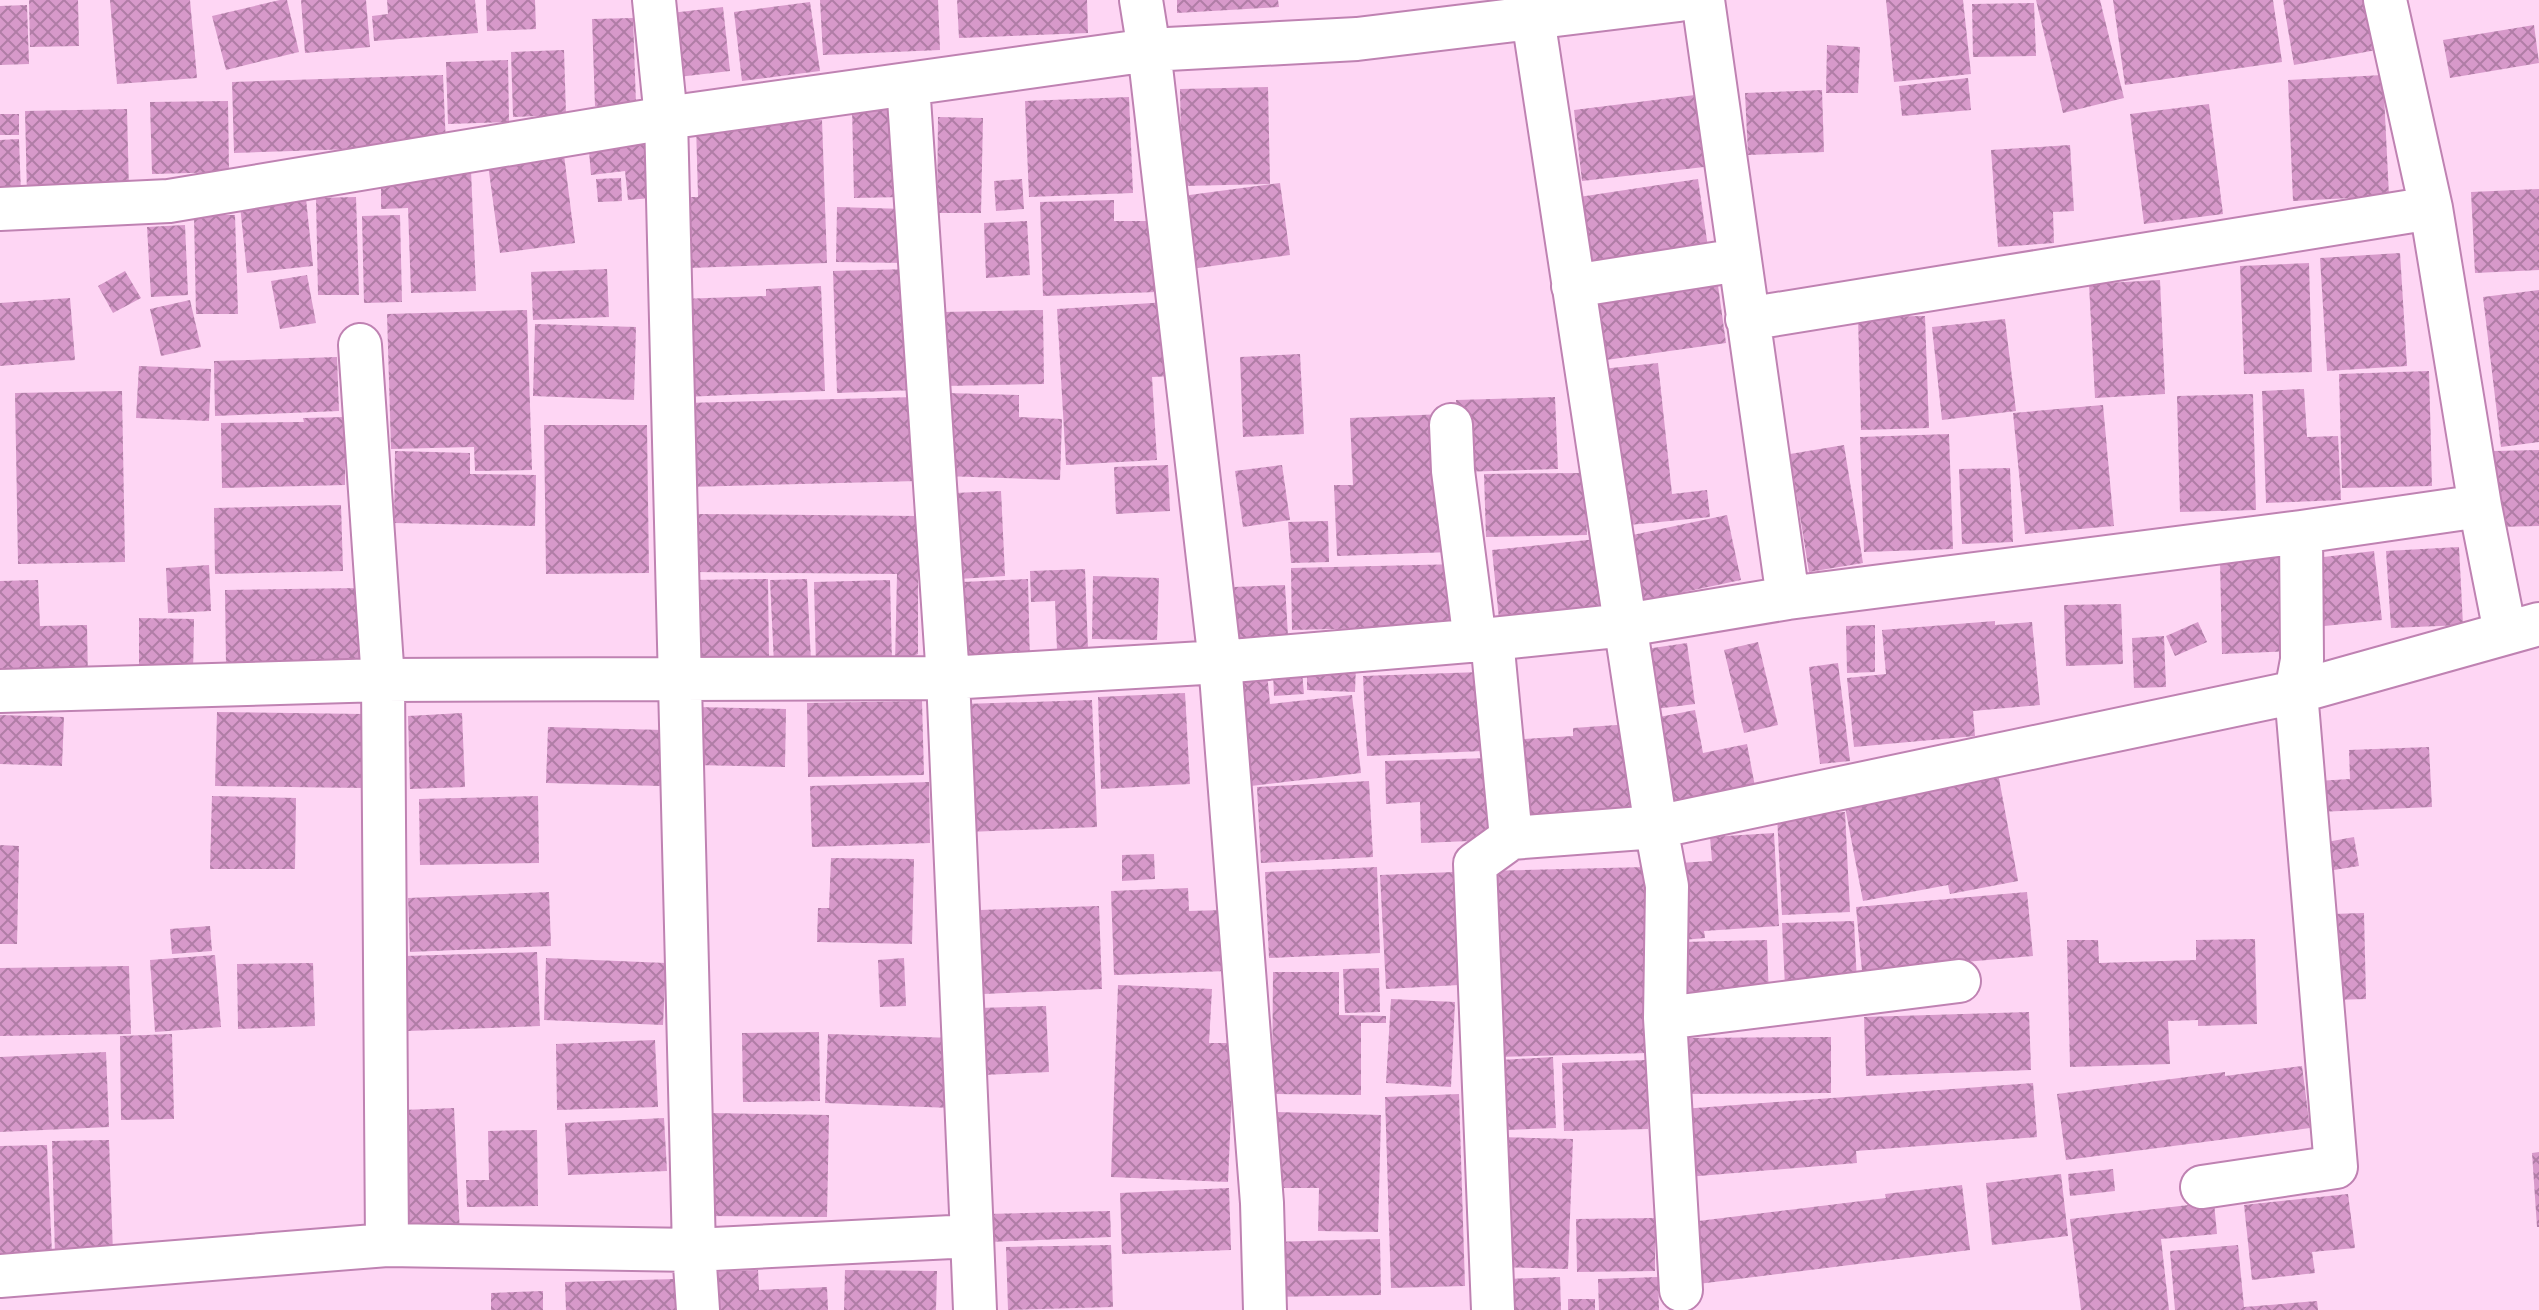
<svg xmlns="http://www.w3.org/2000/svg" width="2539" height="1310" viewBox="0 0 2539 1310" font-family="Roboto,sans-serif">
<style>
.building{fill:url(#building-cross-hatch)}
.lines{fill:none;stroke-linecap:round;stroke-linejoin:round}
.minor-casing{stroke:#bf82b2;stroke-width:46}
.minor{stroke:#fff;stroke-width:42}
</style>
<defs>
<pattern id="building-cross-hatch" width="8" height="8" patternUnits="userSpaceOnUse" patternTransform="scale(2)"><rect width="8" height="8" fill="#d799ca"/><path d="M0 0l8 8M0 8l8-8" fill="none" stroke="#b07da6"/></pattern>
</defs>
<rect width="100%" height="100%" fill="#fed6f4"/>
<path class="building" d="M29,0H78L79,46L30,47Z
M110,0H190L197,78L117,84Z
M280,0H287L299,52L226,70L212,16Z
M301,0H366L370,47L305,53Z
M387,0H475L478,33L374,41L372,16L388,14Z
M486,0H535L536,29L487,31Z
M820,0H938L940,50L823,55Z
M957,0H1087L1088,33L959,38Z
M1177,0H1278L1279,7L1177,13Z
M1886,0H1963L1971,74L1894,82Z
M2036,0H2100L2124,98L2063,113Z
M2113,0H2273L2282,62L2125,85Z
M2283,0H2373L2382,49L2294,65Z
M810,2L820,71L742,81L734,12Z
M2034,3L2036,56L1973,57L1972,4Z
M27,5L29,64L0,65V6Z
M723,7L730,71L678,77L671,13Z
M633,18L636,104L595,106L592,19Z
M2534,25L2539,63L2450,78L2443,40Z
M1827,45L1860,47L1858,93H1826Z
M564,50L566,115L513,117L511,52Z
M508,60L509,122L448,124L446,62Z
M443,75L446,146L234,153L232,82Z
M2383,75L2389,196L2293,201L2288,80Z
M1968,78L1971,110L1902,116L1899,86Z
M1268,87L1270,184L1182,186L1180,89Z
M1822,90L1824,152L1748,155L1745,93Z
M1695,95L1704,167L1582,181L1574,110Z
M1129,97L1133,193L1029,197L1025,101Z
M228,101L229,172L152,174L150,102Z
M2209,104L2223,214L2144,224L2130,114Z
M899,107L902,197L854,198L852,108Z
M127,109L129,192L27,195L25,111Z
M0,114H19V135H0Z
M938,117L983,118L981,213H937Z
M822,120L827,263L690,268L688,197H698L696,125Z
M657,132L663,197L628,200L625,171L591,175L588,139Z
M19,139L21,194L0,195V140Z
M2070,145L2074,211L2053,212L2054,243L1998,247L1991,150Z
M563,147L575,243L500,253L487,157Z
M471,170L476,291L411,293L408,208L381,209V173Z
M621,178L622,201L598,202L596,179Z
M1022,179L1024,209L996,211L994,181Z
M1698,179L1710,261L1592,278L1579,197Z
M1280,183L1290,255L1191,269L1182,196Z
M305,189L313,266L247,273L239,196Z
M2539,189V270L2475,273L2471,192Z
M356,197L359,295H318L316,198Z
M1114,200V221H1155L1157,292L1043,296L1040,202Z
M837,207L906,209L905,263L836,262Z
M194,215H235L238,314H196Z
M400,215L402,302L364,303L362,216Z
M1027,221L1030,275L986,278L984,223Z
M185,225L188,295L151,297L147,227Z
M2400,253L2407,366L2327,371L2320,258Z
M2309,263L2312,372L2244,374L2240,266Z
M607,269L609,317L533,320L531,272Z
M911,269L916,390L837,393L833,271Z
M125,271L141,298L113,313L98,286Z
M1716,271L1726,343L1606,360L1595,289Z
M307,275L316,323L280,329L271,281Z
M2160,280L2165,394L2095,398L2089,284Z
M821,286L825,391L684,397L680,299L766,296V289Z
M2539,290V442L2501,447L2483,297Z
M70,298L75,360L0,366V303Z
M190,300L201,347L161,356L150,309Z
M1168,302L1172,376L1152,377L1157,460L1066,465L1057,309Z
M527,310L532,470L475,471L474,447L391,449L387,314Z
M1043,310L1044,384L945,386L943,312Z
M1925,316L1929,428L1861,430L1858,317Z
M2005,319L2016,411L1942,420L1932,327Z
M535,324L636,327L634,400L533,396Z
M1300,354L1304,434L1243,437L1240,357Z
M337,357L339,411L215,416L214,361Z
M1658,363L1672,494L1707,490L1710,517L1619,526L1602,369Z
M139,366L211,369L209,421L136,418Z
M2429,371L2432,486L2342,488L2339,374Z
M2304,389L2307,437L2338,436L2341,500L2266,503L2262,391Z
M122,391L125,562L18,564L15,393Z
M947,393L1019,395V417L1062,419L1060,480L944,476Z
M2253,394L2256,510L2180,512L2177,396Z
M915,397L917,481L688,487L685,403Z
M1555,397L1558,469L1459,472L1456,400Z
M2103,405L2114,526L2025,534L2013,413Z
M1444,414L1451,552L1337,556L1334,485H1353L1350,418Z
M345,417V485L222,488L221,423L304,422L303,418Z
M544,425H647L649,573L546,574Z
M1949,434L1953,549L1864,552L1860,437Z
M1844,445L1863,563L1809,572L1790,454Z
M2539,450V526L2497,527L2494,451Z
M395,451L470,453V474L536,475L535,526L394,523Z
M1168,465L1170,511L1116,514L1114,467Z
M1282,465L1290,520L1243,527L1235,471Z
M2010,468L2013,542L1962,544L1959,469Z
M1585,473L1587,535L1486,537L1484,474Z
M1001,491L1005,576L959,579L954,493Z
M341,505L343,571L215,574L214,508Z
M695,514L918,516V654L895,664L897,574L694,572Z
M1727,515L1741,580L1637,602L1623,537Z
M1328,521L1329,562L1291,563L1288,522Z
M1606,538L1613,608L1499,619L1492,550Z
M2459,547L2463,625L2391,628L2386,551Z
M2374,551L2382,620L2315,627L2307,559Z
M2292,556L2296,651L2222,654L2220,559Z
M1461,564L1462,626L1292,630L1291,568Z
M209,565L211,611L168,613L166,568Z
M1085,569L1088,649L1057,650L1055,601L1031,602L1030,571Z
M1093,576L1159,578L1157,640L1092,639Z
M768,579L769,659L693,660L691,580Z
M807,579L811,662L774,664L770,580Z
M1028,579L1030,665L964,667L962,582Z
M38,580L40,626L87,625L88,680L0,683V581Z
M890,580L892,663L816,665L814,582Z
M1285,585L1288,636L1236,638L1234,587Z
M360,588L362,663L226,666L225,590Z
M2121,604L2123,664L2066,666L2064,605Z
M139,618L194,619L193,675L139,674Z
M1995,621V625L2032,622L2040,705L1973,711L1975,736L1854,747L1847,678L1886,674L1882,630Z
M2198,622L2207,642L2175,656L2166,636Z
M1875,625V672L1847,673L1846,626Z
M2164,636L2166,687L2134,688L2132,638Z
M1758,642L1778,725L1744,733L1724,650Z
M1687,643L1695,704L1647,710L1639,650Z
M1307,662L1356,663L1355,692L1307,690Z
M1838,663L1850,761L1820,764L1809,667Z
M1302,672L1304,694L1274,696L1273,673Z
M1481,672L1483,751L1367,756L1363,676Z
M1267,673L1270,704L1352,695L1361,773L1251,786L1239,677Z
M1185,693L1190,784L1101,789L1098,697Z
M1092,700L1097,827L968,832L964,704Z
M922,701L924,775L808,777L807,703Z
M696,707L786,709L785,767L695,765Z
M1695,710L1703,753L1747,744L1756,792L1665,809L1649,719Z
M217,712L364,714L363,788L215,786Z
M462,713L465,787L410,789L408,716Z
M0,715L64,717L62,766L0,764Z
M1631,724L1637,814L1529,821L1524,739L1573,736V728Z
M548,727L663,730L661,786L546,783Z
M2429,747L2432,807L2318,812L2317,781L2350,779L2349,750Z
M1491,758L1494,840L1421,843L1420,802L1386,804L1385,761Z
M1998,773L2018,881L1950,894L1948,885L1863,901L1845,807L1921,793L1920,787Z
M1369,781L1373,857L1261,863L1257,787Z
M929,782L930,843L812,847L810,786Z
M212,796L296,798L295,869H210Z
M538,796L539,863L420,865L419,799Z
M1845,812L1850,912L1782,915L1777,815Z
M1774,833L1779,926L1704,931L1705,938L1683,940L1679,863L1712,861L1710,837Z
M2354,837L2359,866L2321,872L2316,844Z
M0,845L19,846L17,944H0Z
M1154,854L1155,879L1122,881V855Z
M831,858L914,859L912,944L817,942L818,908H829Z
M1377,867L1380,953L1269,958L1265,872Z
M1646,867L1648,1053L1493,1057L1489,871Z
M1453,872L1459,985L1386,989L1380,875Z
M1188,888L1189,911L1225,910L1228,971L1114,975L1111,891Z
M549,892L551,946L410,952L408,898Z
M2027,892L2033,956L1862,971L1856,907Z
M1099,906L1102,989L983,994L980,910Z
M2364,913L2366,999L2334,1000L2331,914Z
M1854,921L1857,983L1785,987L1782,923Z
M210,926L212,951L172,954L170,929Z
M2255,939L2257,1024L2198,1026V1020L2168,1021L2170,1064L2070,1067L2067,940H2098L2099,963L2196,960V940Z
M1767,940L1769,1000L1684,1003L1682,942Z
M537,952L540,1026L408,1031L405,956Z
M215,955L221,1027L155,1032L150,960Z
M546,958L666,963L663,1025L544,1020Z
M904,958L906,1006L880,1007L878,960Z
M313,963L315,1026L238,1029L237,964Z
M129,966L131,1034L0,1036V968Z
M1379,968L1380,1012L1345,1013L1343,969Z
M1273,972H1339V1015L1386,1016V1023H1361V1095L1272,1094Z
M1118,985L1212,989L1209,1043H1234L1228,1182L1111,1177Z
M1391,999L1455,1002L1451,1087L1386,1083Z
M1046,1006L1049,1072L982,1075L979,1008Z
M2029,1012L2031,1070L1866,1076L1864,1017Z
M819,1032L820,1101L743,1102L742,1033Z
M172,1034L174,1119L121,1120L120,1036Z
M828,1034L954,1038L951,1108L825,1103Z
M1831,1037V1093L1688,1094L1687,1038Z
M655,1040L658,1107L557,1110L556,1044Z
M106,1052L109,1127L0,1132V1057Z
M1553,1057L1556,1128L1503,1130L1500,1060Z
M1647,1060L1648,1129L1564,1131L1562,1063Z
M2302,1066L2310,1128L2066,1160L2057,1094L2225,1072V1076Z
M2033,1083L2037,1137L1856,1151L1857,1163L1687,1177L1682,1109Z
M1459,1094L1465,1286L1391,1288L1385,1097Z
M454,1108L460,1235L408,1237L402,1110Z
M1277,1112L1381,1115L1378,1232L1318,1231L1319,1188H1275Z
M711,1113L829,1115L827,1217L709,1216Z
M664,1118L667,1171L568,1175L565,1123Z
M537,1130L538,1206L467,1207L466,1180H489L488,1131Z
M1500,1137L1573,1139L1568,1269L1496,1267Z
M109,1140L113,1253L55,1255L52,1141Z
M47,1145L52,1253L0,1256V1146Z
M2539,1152V1227H2537L2532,1153Z
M2113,1169L2115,1191L2070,1196L2068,1174Z
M2061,1174L2068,1236L1992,1245L1986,1183Z
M1962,1185L1970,1250L1698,1284L1690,1222L1886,1198L1885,1194Z
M1229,1188L1231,1250L1122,1254L1120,1193Z
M2348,1194L2355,1248L2312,1252L2315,1273L2252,1280L2244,1205Z
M2214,1202L2217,1234L2161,1239L2169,1310H2081L2070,1219Z
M1110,1211L1111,1237L989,1242L987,1214Z
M1655,1218V1271L1577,1272L1576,1219Z
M1380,1239L1381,1295L1270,1297L1269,1242Z
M1111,1245L1113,1307L1008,1310L1006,1247Z
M2238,1245L2244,1307L2317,1301L2318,1310H2175L2170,1251Z
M758,1270L759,1290L827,1287L828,1310H709L707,1272Z
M845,1270L937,1271L936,1310H844Z
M1560,1277L1561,1310H1508L1507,1279Z
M1658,1277L1659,1310H1599L1598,1279Z
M676,1279L677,1310H566L565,1282Z
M543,1291V1310H491V1293Z
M1568,1299H1595V1310H1568Z"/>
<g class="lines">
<g class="minor-casing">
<path id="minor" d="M654,0L666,118L694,1250L698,1310
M1141,0L1149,50L1220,662L1262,1203L1265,1310
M1703,0L1788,598
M1533,18L1656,827L1667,886L1665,1018L1681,1290
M0,209L169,201L666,118L1149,50L1357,39L1679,0
M1573,286L1739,260
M1747,319L2431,208
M360,345L383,680L387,1245
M1451,425L1453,471L1475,641
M2480,506L2505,632
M2301,532L2302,660L2296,692L2539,624
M1492,639L1511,838L1475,864L1493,1310
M0,691L383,680L948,678L1220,662L1492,639L1626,625L1788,598L2301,532L2480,506L2431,208L2385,0
M1511,838L1656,827L2296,692L2336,1167L2202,1187
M1665,1018L1959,981
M972,1236L975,1310
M0,1276L387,1245L694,1250L972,1236L948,678L908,84"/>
</g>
<use href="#minor" class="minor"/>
</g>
</svg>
